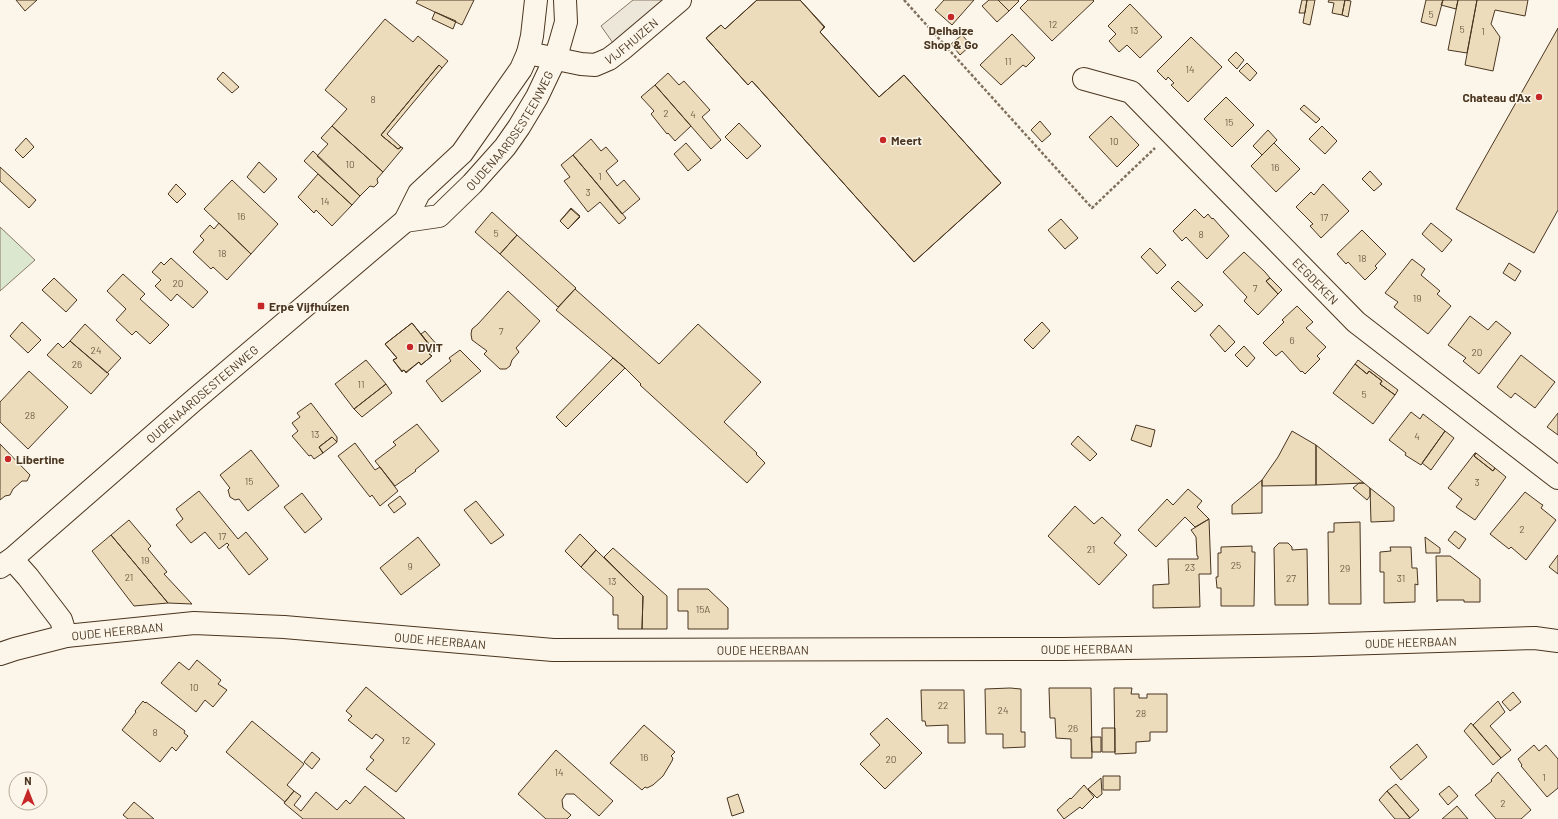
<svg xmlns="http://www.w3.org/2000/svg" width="1558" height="819" viewBox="0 0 1558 819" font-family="Barlow,sans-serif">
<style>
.green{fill:#dce7d0;stroke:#887966}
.parking{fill:#ede7d9;stroke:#887966}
.building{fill:#ecdcbc;stroke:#4a3520}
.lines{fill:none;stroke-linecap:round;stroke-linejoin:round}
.street-casing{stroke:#4a3520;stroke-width:24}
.primary-casing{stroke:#4a3520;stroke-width:24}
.path{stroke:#7f6f5c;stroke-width:2.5;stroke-dasharray:3 2;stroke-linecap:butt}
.street{stroke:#fbf6e9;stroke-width:22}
.primary{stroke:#fbf6e9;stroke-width:22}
.poi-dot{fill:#c62828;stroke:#fbf6e9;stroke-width:1.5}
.labels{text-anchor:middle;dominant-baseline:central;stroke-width:3;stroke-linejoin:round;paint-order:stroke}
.number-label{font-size:10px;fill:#725f47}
.poi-label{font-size:12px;font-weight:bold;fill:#4a3520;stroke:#fbf6e9;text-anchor:start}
.street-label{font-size:12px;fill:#4a3520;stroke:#fbf6e9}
</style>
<rect width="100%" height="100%" fill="#fbf6e9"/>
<path class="green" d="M0,227L35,260L0,291Z"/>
<path class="parking" d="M633,0H664L613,43L601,26Z"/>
<path class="building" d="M16,0H37L25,11Z
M418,0H474L462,25L416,3Z
M757,0H800L825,27L820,32L879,97L904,75L1001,183L914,262L752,81L748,85L706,38L721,25L725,29Z
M757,0H800L824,27L820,32L879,97L904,75L1001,183L914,262L752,81L748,85L706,38L721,25L725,29Z
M944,0H974L952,25L935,10Z
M989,0H998L1009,11L997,22L982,6Z
M998,0H1018L1019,1L1009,11Z
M1028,0H1093L1094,1L1052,41L1020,8Z
M1302,0H1307L1305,13H1299Z
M1307,0H1315L1310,25L1303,23Z
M1329,0H1345L1342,15L1332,13L1334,3L1328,2Z
M1345,0L1351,1L1348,17L1342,15Z
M1426,0H1443L1436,26L1421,22Z
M1443,0H1458L1456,9L1441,5Z
M1458,0H1477L1467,53L1448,50Z
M1477,0H1528L1525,16L1495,10L1491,24L1500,37L1493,71L1465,65Z
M1130,4L1162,37L1140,58L1127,45L1119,52L1109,41L1116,34L1108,26Z
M435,12L456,21L453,29L432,19Z
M385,19L413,42L418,36L448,61L442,68L439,65L381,135L398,149L401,147L403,148L383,172L332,126L347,109L325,90Z
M1558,28V210L1534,253L1456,209Z
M1012,34L1035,58L1026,67L1023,65L1001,85L980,65Z
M962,35L971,45L960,55L951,44Z
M1191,37L1222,67L1188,102L1171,85L1174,83L1168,77L1166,80L1157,71Z
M1236,52L1244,60L1237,69L1228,60Z
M1247,63L1257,73L1250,81L1239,71Z
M439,65L442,68L387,134L401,147L398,149L381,135Z
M223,72L239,87L232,93L217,79Z
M668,73L679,85L684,81L710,110L702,117L721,140L711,149L655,85Z
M655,85L691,126L675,141L668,133L667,134L651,114L654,111L641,97Z
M1226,97L1254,125L1232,147L1204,119Z
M1304,105L1320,119L1316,123L1300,109Z
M1111,116L1139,145L1117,167L1089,137Z
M1040,121L1051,134L1042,142L1031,130Z
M739,123L761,146L747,159L725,137Z
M332,126L383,172L377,179L378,183L374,187L370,186L360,196L317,156L328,144L321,138Z
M1322,126L1337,141L1325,154L1309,139Z
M1268,130L1277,140L1262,155L1253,146Z
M26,138L34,147L23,158L15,150Z
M591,139L601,151L606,147L618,161L606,171L617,186L624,180L640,199L622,214L573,155Z
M686,143L701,160L688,171L674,154Z
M1274,143L1300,169L1276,192L1251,166Z
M313,151L360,196L352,205L304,161Z
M573,155L626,218L619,224L600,202L588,212L564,181L570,177L561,165Z
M259,162L277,179L264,193L247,177Z
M0,167L36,200L29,208L0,181Z
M1370,171L1382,184L1374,191L1362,179Z
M318,174L352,205L332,226L316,210L314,213L298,197Z
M232,180L278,224L251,254L204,209Z
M176,184L186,194L177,203L168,194Z
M1323,184L1349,211L1321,238L1310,226L1313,224L1296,207L1311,192L1314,195Z
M571,208L580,216L568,229L560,221Z
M571,209L580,217L568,229L560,221Z
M1195,209L1204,218L1208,214L1212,219L1213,218L1229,236L1207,259L1186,237L1182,241L1173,231Z
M492,212L517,235L500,254L475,232Z
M1061,219L1078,238L1065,249L1048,230Z
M219,223L251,254L227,280L213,267L211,269L193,252L204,240L200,236L210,225L214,229Z
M1431,223L1452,240L1442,252L1422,234Z
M1362,230L1386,254L1375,266L1377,268L1365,280L1348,262L1346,264L1337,254Z
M517,235L576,288L558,307L500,254Z
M1150,248L1166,265L1157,274L1141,257Z
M1244,252L1265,272L1270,278L1266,281L1278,294L1258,315L1244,301L1247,297L1223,272Z
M171,258L208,292L193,308L177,294L171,301L155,286L161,280L152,272L161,262L164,265Z
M1412,259L1425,269L1421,275L1440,291L1437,294L1451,306L1428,334L1394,307L1398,302L1385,293Z
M1509,263L1521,271L1515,281L1503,273Z
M123,274L145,294L140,299L169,325L150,344L136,331L132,335L116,320L126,309L107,291Z
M54,278L77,300L66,312L42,290Z
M1270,278L1282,290L1278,294L1266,281Z
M1178,281L1203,305L1195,312L1171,288Z
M575,289L659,364L698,324L761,382L724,422L757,453L756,454L765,463L747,483L640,385L641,384L625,368L556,310Z
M508,291L540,321L516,348L519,352L512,360L510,366L506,369H500L484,354L487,351L472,340L471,334L472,329L478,324Z
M1297,306L1313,322L1306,328L1326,347L1317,356L1320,359L1305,374L1302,371L1301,372L1282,351L1276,356L1263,343L1284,322L1282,320Z
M1470,316L1488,330L1496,321L1511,333L1479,374L1463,361L1466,358L1448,345Z
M22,322L41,340L28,353L10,336Z
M1042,322L1050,331L1033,349L1024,340Z
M412,323L434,350L429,354L432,356L421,365L419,362L406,372L404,370L402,371L393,360L397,358L385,344Z
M412,323L433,350L429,354L432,356L421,365L419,362L406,373L404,370L402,372L393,360L397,358L385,344Z
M85,324L121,358L107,373L70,341Z
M1219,325L1235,342L1225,352L1210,335Z
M425,331L438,346L433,350L421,334Z
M70,341L109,374L91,394L47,355L58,343L63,348Z
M1244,346L1255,358L1247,367L1235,355Z
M460,350L481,371L442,402L426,381L451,361L449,358Z
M1521,355L1555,382L1535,408L1515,393L1511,398L1497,387Z
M613,358L625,368L566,427L556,417Z
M366,360L386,384L354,409L335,384Z
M1358,360L1398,390L1395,395L1380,384L1382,381L1369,371L1367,374L1355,364Z
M1355,364L1367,374L1369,371L1382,381L1380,384L1395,395L1373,424L1333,393Z
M29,371L68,407L28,449L0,422V402Z
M386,384L392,393L362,417L354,409Z
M311,403L337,437V442L332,437L319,447L323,453L314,459L311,455L309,456L292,436L298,431L292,423L300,417L297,413Z
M1411,412L1420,419L1423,414L1445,431L1421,465L1405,455L1406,453L1389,440Z
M1558,413V435L1547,427Z
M417,424L439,451L415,470L416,471L395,486L375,461L396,445L393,442Z
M1136,425L1155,430L1151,447L1131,440Z
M1292,431L1316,445V485L1262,486V480L1278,457Z
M1445,431L1454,438L1431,470L1422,463Z
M1078,436L1097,454L1090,461L1071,444Z
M332,437L337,442L323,453L319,447Z
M355,443L375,470L380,467L398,491L380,506L372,495L370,497L338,456Z
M0,444L30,475L27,481H22L13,489L10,495L5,496L0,500Z
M1316,445L1364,483L1316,485Z
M251,450L279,486L248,511L239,499L235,500L230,497L228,490L230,488L220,475Z
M1475,453H1476L1474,456L1493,471L1495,468L1506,477L1475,520L1456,507L1462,499L1448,488Z
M1476,453L1495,468L1493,471L1474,456Z
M1262,480V513L1232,514V505Z
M1359,483H1364L1370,488V496L1367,500L1353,488Z
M1370,488L1394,507V521L1371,522Z
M1188,489L1202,501L1197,507L1209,519L1195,527L1185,517L1156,547L1138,530L1167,499L1173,505Z
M199,491L238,539L246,532L268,559L249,575L227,547L229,545L227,543L219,549L205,532L191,543L176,525L183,519L176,509Z
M1525,492L1541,504L1543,505L1541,508L1556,520L1526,560L1511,547L1509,549L1490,534Z
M302,493L322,519L305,533L284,507Z
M400,496L406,504L394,513L388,505Z
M476,501L504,535L491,544L464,510Z
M1075,506L1094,524L1102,517L1121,535L1114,543L1127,555L1099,585L1048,536Z
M1209,519L1211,574H1199L1200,607L1153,608V585L1169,584L1168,559H1198V556H1197L1196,537L1191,530Z
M129,520L151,546L148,549L167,572L164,574L192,604L168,603L111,535Z
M1360,522L1361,604H1329L1328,532H1334V523Z
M1455,531L1466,539L1459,549L1448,540Z
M580,534L596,550L581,567L565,551Z
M111,535L168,603L134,606L92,551Z
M418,537L440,565L401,595L380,568Z
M1425,537L1440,548V553H1426Z
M1279,543H1288L1292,547V550L1307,549L1308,605H1275L1274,548Z
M1252,546V552H1255L1254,606H1221V588H1217L1216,577H1218V553H1221V547Z
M1390,547H1411L1412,568H1417L1418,585L1415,584V602L1384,603V572H1380V552L1391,551Z
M613,548L667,596V629H642L643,596L604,557Z
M596,550L643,596L642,629H618V615H613V597L581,567Z
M1558,555V574L1549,567Z
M1436,556H1450L1480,579V602H1464V600H1438L1437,602Z
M678,589H708L728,608V629H688V611H678Z
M197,660L221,680L218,684L227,690L213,707L205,700L196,712L161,683L179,662L189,670Z
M366,687L435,744L396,792L366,769L374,760L370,757L384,740L376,734L372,739L348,720L352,716L346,711Z
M1010,688L1021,689V732H1025V747L1003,748V734H986L985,689Z
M1049,688H1091L1092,758H1071V739L1056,738L1055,718H1050Z
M1114,688H1132L1131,694H1139V698H1147V694H1167V732H1150V741L1136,742V753L1115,754Z
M921,690H964L965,743H948V725L926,726L925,721H922Z
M1513,692L1521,702L1510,711L1502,702Z
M143,701L145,703L146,702L185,731L184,733L188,736L176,751L172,747L160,762L122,730L136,712L135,711Z
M1498,701L1505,712L1490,726L1511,750L1501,758L1473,725Z
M887,718L922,753L885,789L860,764L880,745L870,734Z
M252,721L304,764L287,785L294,791L285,802L226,752Z
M1471,723L1501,758L1493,765L1464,731Z
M644,725L675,752L671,756L673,758L672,761L663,776L653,785L647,788L645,787L642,790L610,763Z
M1102,728H1115V752H1102Z
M1091,737H1101V752H1092Z
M1417,744L1427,757L1401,780L1390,767Z
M1534,745L1539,751L1546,745L1558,759V788L1547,797L1521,766L1522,765L1518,759Z
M556,750L613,801L599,816L574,794H566L562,800L563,808L571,815L567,819H546L518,794Z
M312,752L320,759L312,769L304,762Z
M1498,772L1531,810L1521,819H1496L1475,795L1492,781L1491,780Z
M1103,776H1120V790H1103Z
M1101,778L1102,794L1097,798L1088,789Z
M1396,784L1419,810L1410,818L1387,791Z
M1084,785L1094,797L1082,809L1080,807L1064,819L1057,810L1070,798L1071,799Z
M365,786L405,819H303L284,803L294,791L301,796L294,805L301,811L316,792L337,810L346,800L350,804Z
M1449,786L1458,796L1448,805L1439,794Z
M1387,791L1410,818L1408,819H1395L1379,800Z
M738,794L744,812L732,816L727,798Z
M134,802L154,819H128L123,815Z
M1457,806L1468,819H1442Z"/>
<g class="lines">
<g class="street-casing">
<g id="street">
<path id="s1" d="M528,53L581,64L595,65L609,59L621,50L680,0"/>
<path id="s2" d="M1084,79L1131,92L1356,322L1558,478"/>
<path d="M12,559L28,577L61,620L66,636"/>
<path id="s3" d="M0,654L15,649L66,636L194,623L284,627L553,650L1063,649L1311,645L1535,638L1558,641"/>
</g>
</g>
<g class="primary-casing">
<g id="primary">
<path id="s4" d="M405,221L439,216L472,184L505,147L519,127L537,97L556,57L566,22L565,0"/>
<path id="s5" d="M0,567L12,559L193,401L405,221L419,193L462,153L521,69L528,53L532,36L536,0"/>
</g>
</g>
<path class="path" d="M904,0L1092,208L1155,148"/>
<use href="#street" class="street"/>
<use href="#primary" class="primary"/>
</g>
<g class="poi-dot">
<circle cx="951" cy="17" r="4"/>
<circle cx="1539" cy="97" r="4"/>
<circle cx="883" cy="140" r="4"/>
<rect x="257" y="302" width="8" height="8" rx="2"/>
<circle cx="410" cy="347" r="4"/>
<circle cx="8" cy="459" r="4"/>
</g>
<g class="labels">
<g class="number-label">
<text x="1431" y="14">5</text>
<text x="1053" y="24">12</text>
<text x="1462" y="29">5</text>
<text x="1134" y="30">13</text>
<text x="1483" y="31">1</text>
<text x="1008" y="61">11</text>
<text x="1190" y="69">14</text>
<text x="373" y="99">8</text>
<text x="666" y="113">2</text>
<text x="693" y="114">4</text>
<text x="1229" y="122">15</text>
<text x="1114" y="141">10</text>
<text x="350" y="164">10</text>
<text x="1275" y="167">16</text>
<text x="600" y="176">1</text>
<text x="588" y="192">3</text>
<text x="325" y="201">14</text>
<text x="241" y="216">16</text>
<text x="1324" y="217">17</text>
<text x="496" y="233">5</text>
<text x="1201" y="234">8</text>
<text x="222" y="253">18</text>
<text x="1362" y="258">18</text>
<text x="178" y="283">20</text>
<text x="1255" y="288">7</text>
<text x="1417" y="298">19</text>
<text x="501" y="331">7</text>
<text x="1292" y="340">6</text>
<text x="96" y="350">24</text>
<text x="1477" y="352">20</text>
<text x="77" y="364">26</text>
<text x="361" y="384">11</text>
<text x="1364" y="394">5</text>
<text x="30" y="415">28</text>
<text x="315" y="434">13</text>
<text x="1417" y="436">4</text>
<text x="249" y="481">15</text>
<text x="1477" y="482">3</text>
<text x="1522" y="529">2</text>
<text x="222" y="536">17</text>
<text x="1091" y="549">21</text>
<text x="145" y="560">19</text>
<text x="1236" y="565">25</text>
<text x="410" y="566">9</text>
<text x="1190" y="567">23</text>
<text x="1345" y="568">29</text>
<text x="129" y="577">21</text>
<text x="1291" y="578">27</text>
<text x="1401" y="578">31</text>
<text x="612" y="581">13</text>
<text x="703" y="609">15A</text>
<text x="194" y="687">10</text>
<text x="943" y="705">22</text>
<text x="1003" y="710">24</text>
<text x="1141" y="713">28</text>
<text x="1073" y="728">26</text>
<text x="155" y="732">8</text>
<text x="406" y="740">12</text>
<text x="644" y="757">16</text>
<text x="891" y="759">20</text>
<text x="559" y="772">14</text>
<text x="1544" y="777">1</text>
<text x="1503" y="803">2</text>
</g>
<g class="poi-label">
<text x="951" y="30" text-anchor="middle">Delhaize<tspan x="951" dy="14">Shop &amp; Go</tspan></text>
<text x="1531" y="97" text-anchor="end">Chateau d'Ax</text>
<text x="891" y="140">Meert</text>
<text x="269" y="306">Erpe Vijfhuizen</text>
<text x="418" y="347">DVIT</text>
<text x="16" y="459">Libertine</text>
</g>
<g class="street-label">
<text stroke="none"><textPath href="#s1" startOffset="112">VIJFHUIZEN</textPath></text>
<text stroke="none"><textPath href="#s4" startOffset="146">OUDENAARDSESTEENWEG</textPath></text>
<text stroke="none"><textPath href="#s2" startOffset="313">EEGDEKEN</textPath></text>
<text stroke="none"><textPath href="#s5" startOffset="266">OUDENAARDSESTEENWEG</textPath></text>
<text stroke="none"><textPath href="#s3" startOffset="120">OUDE HEERBAAN</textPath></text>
<text stroke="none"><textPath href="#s3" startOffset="444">OUDE HEERBAAN</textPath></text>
<text stroke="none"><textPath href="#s3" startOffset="1415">OUDE HEERBAAN</textPath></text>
<text stroke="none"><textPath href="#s3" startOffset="1091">OUDE HEERBAAN</textPath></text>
<text stroke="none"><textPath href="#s3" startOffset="767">OUDE HEERBAAN</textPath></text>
</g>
</g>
<g transform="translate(28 791)"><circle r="19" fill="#fbf6e9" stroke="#b4a999"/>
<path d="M0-3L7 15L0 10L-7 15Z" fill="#c62828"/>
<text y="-6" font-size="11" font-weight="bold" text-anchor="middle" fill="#4a3520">N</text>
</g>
</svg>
